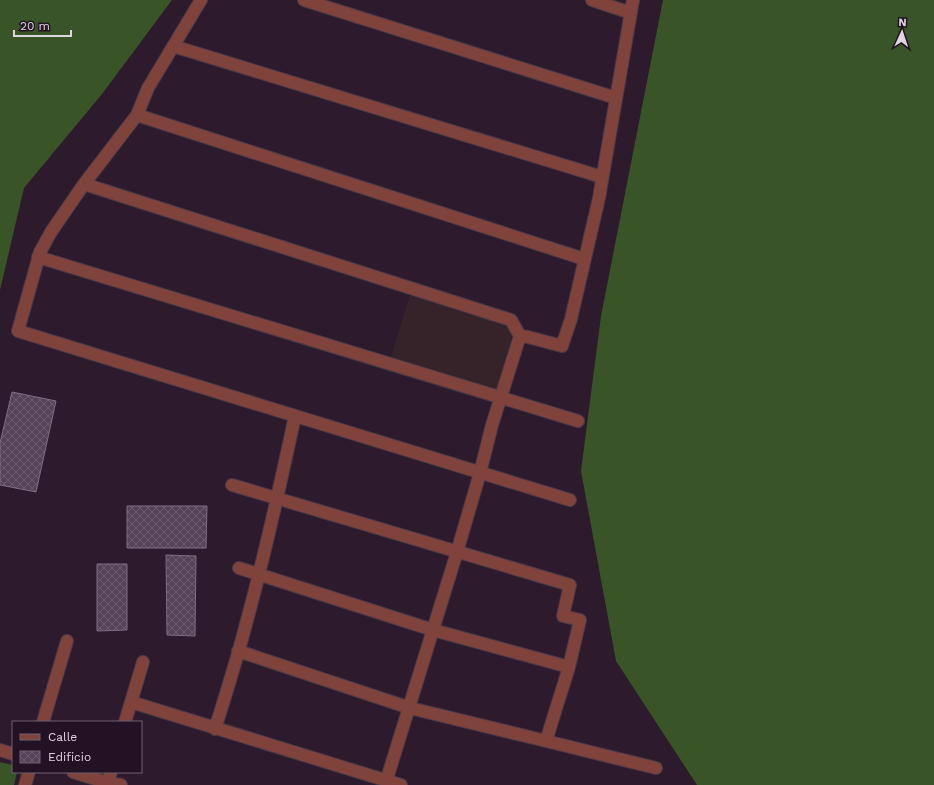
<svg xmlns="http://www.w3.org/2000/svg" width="934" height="785" viewBox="0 0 934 785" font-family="'Work Sans',sans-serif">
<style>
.education{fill:#362329}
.grass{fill:#395426}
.building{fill:url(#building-cross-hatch);stroke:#826c82}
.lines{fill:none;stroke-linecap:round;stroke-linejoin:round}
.minor-casing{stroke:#4a3949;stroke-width:14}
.minor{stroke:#7f433b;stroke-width:12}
</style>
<defs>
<pattern id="building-cross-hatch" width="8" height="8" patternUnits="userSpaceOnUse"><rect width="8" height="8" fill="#564256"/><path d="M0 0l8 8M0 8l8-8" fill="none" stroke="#6e5c6e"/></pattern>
</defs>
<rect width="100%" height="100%" fill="#2d1b2d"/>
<path class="education" d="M410,295L508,326L512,333L511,340L496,390L391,357Z"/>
<path class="grass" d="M0,0H172L102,94L24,188L0,290Z
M663,0H934V785H697L616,661L581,471L601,316Z
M0,762L13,765V772H17L14,785H0Z"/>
<path class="building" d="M12,392L56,401L36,492L0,485V443Z
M127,506H207L206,548H127Z
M166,555L196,556L195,636L167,635Z
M97,564H127V630L97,631Z"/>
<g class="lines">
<g class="minor-casing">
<path id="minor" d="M201,0L148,88L137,115L84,184L51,232L40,252L18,331L570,500
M304,0L616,98
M592,0L631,13
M173,46L602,177
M137,115L584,259
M84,184L511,320L520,336
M38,257L578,421
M232,485L570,585L563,616L580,620L569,667
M239,568L433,630L569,667L546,741L656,768
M238,651L410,708L546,741
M131,702L143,662
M43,722L67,641
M125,722L131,702L401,785
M215,729C226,694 237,659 246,624C265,555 280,486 295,416
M0,750L13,754
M73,772L108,783L111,772
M108,783L121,785
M25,785L29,772
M385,785L457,552L480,473L492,425L520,336L528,337L562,346L571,319L599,198L633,0"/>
</g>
<use href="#minor" class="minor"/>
</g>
<rect x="12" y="721" width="130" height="52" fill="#231223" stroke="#6f606e"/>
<rect x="20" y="734" width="20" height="6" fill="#7f433b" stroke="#6f606e"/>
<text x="48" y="741" font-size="12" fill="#e0d4df">Calle</text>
<rect x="20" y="751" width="20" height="12" fill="url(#building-cross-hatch)" stroke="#6f606e"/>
<text x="48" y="761" font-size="12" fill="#e0d4df">Edificio</text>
<g transform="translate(902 32) rotate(3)" stroke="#231223" stroke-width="3" paint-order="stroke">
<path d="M0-3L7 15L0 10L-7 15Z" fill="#e0d4df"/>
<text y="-6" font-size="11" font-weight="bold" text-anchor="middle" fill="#e0d4df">N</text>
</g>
<path d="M14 30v6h57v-6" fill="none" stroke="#e0d4df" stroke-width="2"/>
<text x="20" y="30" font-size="12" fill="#e0d4df" stroke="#231223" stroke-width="3" paint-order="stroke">20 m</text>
</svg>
